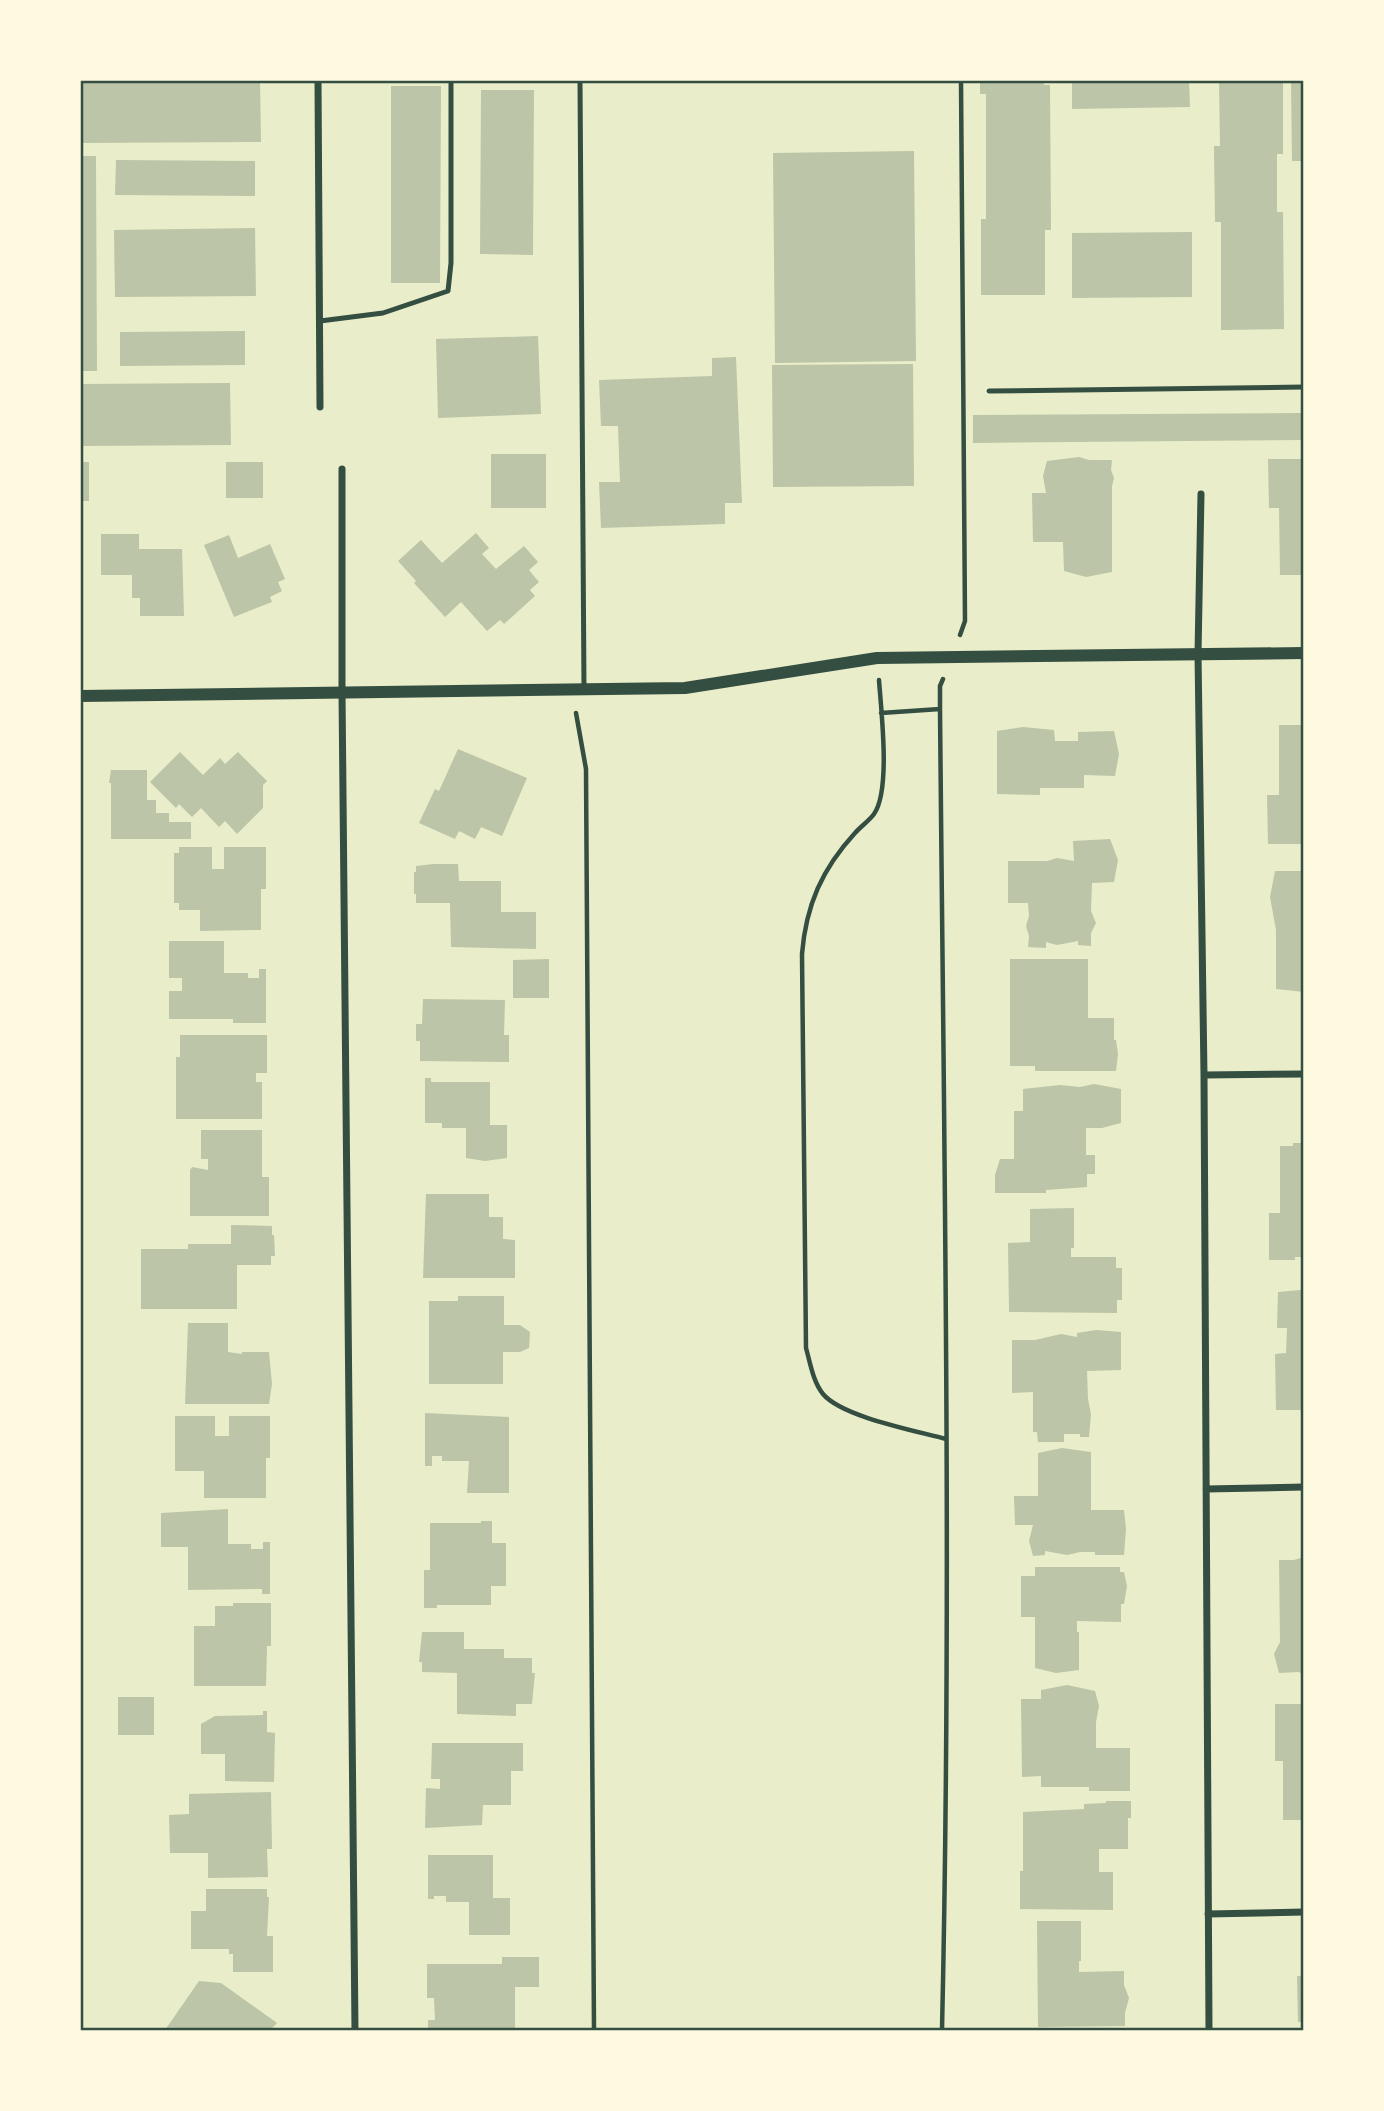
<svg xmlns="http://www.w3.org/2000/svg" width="1384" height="2111" viewBox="0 0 1384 2111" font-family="'Work Sans',sans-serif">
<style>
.building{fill:#bcc5a7}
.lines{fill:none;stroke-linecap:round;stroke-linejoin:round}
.path{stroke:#344e41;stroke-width:4.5}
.service{stroke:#344e41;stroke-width:5}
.minor{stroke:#344e41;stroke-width:7}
.tertiary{stroke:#344e41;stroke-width:12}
.neatline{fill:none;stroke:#344e41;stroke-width:2.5}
</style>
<rect width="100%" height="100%" fill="#e9edc9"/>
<path class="building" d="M260,80L261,142L80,143V81Z
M980,80H1044V85H1050L1051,230H1045V295H981V219H986V94H980Z
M1072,80H1189L1190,107L1072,109Z
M1219,80H1283V154H1277V212H1283L1284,329L1221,330V222H1215L1214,146H1220Z
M1291,80H1304V161H1292Z
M391,86H441L440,283H391Z
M481,90H534L533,255L480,254Z
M914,151L916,361L775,363L773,153Z
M80,156H96L97,371H80Z
M116,160L255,161V196L115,195Z
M255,228L256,296L115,297L114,230Z
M1192,232V297L1072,298V233Z
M245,331V365L120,366V332Z
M538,336L541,414L438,418L436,339Z
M736,357L742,503H725V524L601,528L599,482H620L618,426H601L599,380L712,376V358Z
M913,364L914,486L773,487L772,365Z
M230,383L231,445L80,446V384Z
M1304,413V440L973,443V415Z
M491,454H546V508H491Z
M1079,457L1089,460H1112L1111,470L1114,478L1112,486V572L1086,577L1064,571L1063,542H1033L1032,493H1046L1043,476L1047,461Z
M1268,459H1304V575H1280L1279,508H1269Z
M80,462H89V501H80Z
M226,462H263V498H226Z
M476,533L489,548L482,554L496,569L524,546L538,562L529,570L539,582L530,590L535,596L504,624L500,620L487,631L461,602L445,617L414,583L416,581L398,561L421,540L442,563Z
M101,534H139V549H182L184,616H140V598H132V575H101Z
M229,535L238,558L270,544L285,579L278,582L282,591L270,597L272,602L234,617L204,545Z
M1279,725H1304V844H1268L1267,795H1279Z
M1023,727L1054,730L1055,741H1078V732L1114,731L1119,754L1115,776L1084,775V788H1040V795L997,794V731Z
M458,749L527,778L502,836L481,827L475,839L459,831L455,839L419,823L435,789L439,791Z
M180,752L203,775L220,758L225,764L238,752L267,781L263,785V808L237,834L225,821L219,827L201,808L192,817L179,804L176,808L150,782Z
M111,770H147V800H156V813H169V822H191V839H111V783H109Z
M1110,839L1118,860L1114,882L1092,883L1091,911L1096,923L1091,933V946L1078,945V941L1057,945L1046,942V948L1028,947L1029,936L1026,926L1029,916L1028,903H1008V861H1047L1057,858L1074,861L1073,841Z
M179,847H212V869H224V847H266V889H261V930L200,931V910H179V903H174V853H179Z
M433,864H458L459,881H501V912H536V949L451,947L450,903H416V894H414V872H416V866Z
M1275,871H1304V992L1276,989V930L1270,897Z
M169,941H224V973H248V978H259V969H266V1023H233V1019H169V991H182V978H169Z
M549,959V998H513V960Z
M1010,959H1088V1018H1114V1040H1116L1118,1054L1116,1071H1035V1066H1010Z
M423,999L505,1000L504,1035H509V1062L420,1061V1041H416V1024H422Z
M180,1035H267V1073H256V1082H262V1119H176V1057H180Z
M425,1078H431V1082H490V1125H507V1158L485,1161L466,1158V1128H442V1123H425Z
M1094,1084L1121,1089V1123L1102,1128H1086V1155H1095V1174H1087V1187L1046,1190V1193H995V1175L1000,1159H1014V1111H1023V1089L1060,1085L1080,1087Z
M201,1130H262V1177H269V1216H190V1170L192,1167L208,1170V1159H201Z
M1293,1143H1304V1257H1295V1260H1269V1213H1280V1146H1293Z
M426,1194H489V1217H503V1239L515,1240V1278H423Z
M1074,1208V1248H1071V1257H1116V1268H1122V1300H1117V1313L1009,1312L1008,1243L1030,1242V1209Z
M231,1225L272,1226V1235H274L275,1256H271V1265H237V1309H141V1249H188V1244H231Z
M1300,1290H1304V1410H1276L1275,1354L1286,1353L1287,1328H1277L1278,1292Z
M458,1296H504V1325H520L530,1332L529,1348L520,1352H503V1384H429V1301H458Z
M188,1323H228V1352L242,1354V1352H269L272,1384L269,1404H185Z
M1096,1330L1121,1332V1370L1087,1371L1088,1399L1091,1414L1089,1437H1080V1434H1064V1442H1038L1037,1432H1033V1392L1012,1393V1340H1035L1061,1334L1077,1337V1333Z
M425,1413L509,1417V1493H467L469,1461H442V1456H432V1466H425Z
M175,1416H215V1436H229V1416H270V1458H266V1498H204V1471H175Z
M1062,1448L1091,1452V1510H1124L1126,1529L1124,1555H1095V1552H1080L1067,1555L1045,1551V1555L1033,1556L1029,1541L1033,1525H1015L1014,1496H1038V1453Z
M228,1509V1544H251V1549H263V1542H270V1594H262V1589L188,1590V1547H161V1513Z
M481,1521H492V1543H506V1586H491V1605H437V1608H424V1570H430V1523H481Z
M1304,1557V1674L1298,1672L1279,1673L1274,1654L1280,1642L1279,1560H1294Z
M1035,1567H1120V1572H1124L1127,1586L1124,1604H1121V1622L1077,1621V1632H1079V1670L1056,1673L1035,1668V1617H1021V1576H1035Z
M233,1603H271V1646H267L266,1686H194V1626H215V1606H233Z
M422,1632H464V1649H504V1658H532V1673H535L532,1704H516V1716L457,1714V1673L422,1672V1662H419Z
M1067,1685L1095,1691L1099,1706L1096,1722V1748H1130V1791H1089V1787H1041V1776L1022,1777L1021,1699H1041V1690Z
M118,1697H154V1735H118Z
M1275,1704H1304V1820H1283V1761H1275Z
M263,1711H267V1732L275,1733L274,1782L225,1781V1754H201V1724L215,1716L263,1715Z
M432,1743H523V1771H511V1805H483L482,1825L425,1828L426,1788L440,1789V1779H431Z
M271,1792L272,1849H267L268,1877L208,1878V1853H170L169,1815L189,1814V1794Z
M1106,1801H1131V1818H1128V1849H1099V1872H1113V1910L1020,1909V1871H1023V1812L1084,1809V1804L1106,1803Z
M428,1855H493V1898H510V1935H469V1902H446V1896H434V1899H428Z
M206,1889H267V1897H269L267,1936H273V1972H233V1954H229V1949H191V1911H206Z
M1037,1921H1081V1961H1079V1972L1124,1971V1985L1129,1998L1125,2013V2026L1038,2027Z
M502,1957H539V1987H515V2030H428V2020H435L434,1998H427V1964H502Z
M1297,1976H1304V2022H1298Z
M199,1981L221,1983L277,2023L270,2030H165Z"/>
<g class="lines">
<path class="path" d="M960,635L965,621L961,80
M879,680C881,710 891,790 874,814C869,821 861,826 855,833C822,869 806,905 802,954L806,1348C810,1362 813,1382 823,1394C842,1417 917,1431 946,1439
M940,709V686L943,679
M576,713L586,769L594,2030
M881,713L940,709C944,1149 952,1590 942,2030"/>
<path class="service" d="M580,80L584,690
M320,321L383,313L448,291L451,263V80
M989,391L1304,387"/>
<path class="minor" d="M318,80L320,407
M342,469V692L355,2030
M1201,494L1198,654L1204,1075L1209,2030
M1204,1075L1304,1074
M1206,1489L1304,1487
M1208,1914L1304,1912"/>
<path class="tertiary" d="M80,696L685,688L877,658L1304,653"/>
</g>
<rect width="1384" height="2111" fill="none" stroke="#fefae0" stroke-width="164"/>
<rect x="82" y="82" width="1220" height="1947" class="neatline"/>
</svg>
